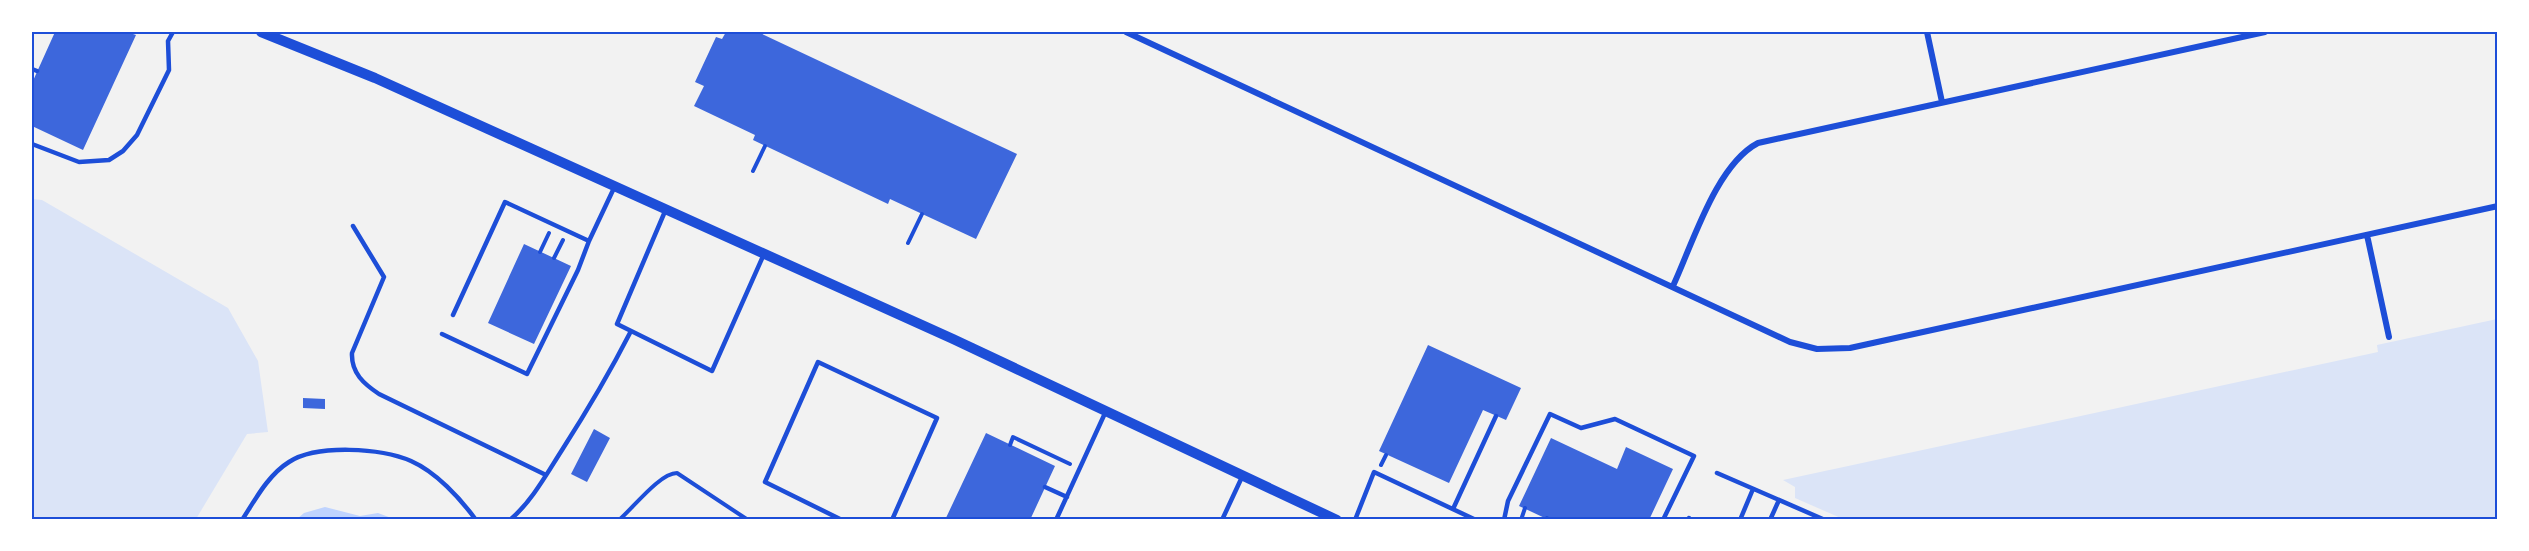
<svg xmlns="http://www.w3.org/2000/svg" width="2529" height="551" viewBox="0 0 2529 551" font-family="'Fira Sans',sans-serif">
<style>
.green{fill:#dbe4f7}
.water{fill:#bfd3fe}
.building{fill:#3d67dc}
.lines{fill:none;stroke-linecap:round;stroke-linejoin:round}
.path{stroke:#1d4ed8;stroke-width:4}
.service{stroke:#1d4ed8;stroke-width:4.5}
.minor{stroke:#1d4ed8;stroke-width:6}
.tertiary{stroke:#1d4ed8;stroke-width:10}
.neatline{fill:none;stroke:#1d4ed8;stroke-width:2}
</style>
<rect width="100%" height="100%" fill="#f2f2f2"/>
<path class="green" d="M32,199L42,200L228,308L258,361L268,432L247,434L196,519H32Z
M2497,319V519H1843L1795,498V487L1783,480L2378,352L2377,345Z"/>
<path class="water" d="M325,507L360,516L378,513L394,519H297L304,513Z"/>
<path class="building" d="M55,32H127L136,35L83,150L32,126V83Z
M726,32H758L1017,154L976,239L890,199L888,204L753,140L755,135L694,106L704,86L695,82L716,37L722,39Z
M524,244L571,266L534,344L488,323Z
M1428,345L1521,388L1506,420L1483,410L1449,483L1379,451Z
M303,398L325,399V409L303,408Z
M594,429L610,438L587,482L571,474Z
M986,433L1055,466L1030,520H945Z
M1551,438L1617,469L1626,447L1673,469L1649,520H1549L1519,506Z"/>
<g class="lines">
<path class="path" d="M753,171L765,146
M908,243L922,214
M540,252L549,233
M554,258L563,240
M1010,445L1013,437L1070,464
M1381,465L1386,455
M619,520C634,507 660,473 677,473L748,520
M1521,520L1525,508
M1546,520L1547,518"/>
<path class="service" d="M32,69L37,71
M32,144L79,162L109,160L123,151L137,135L169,70L168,41L173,32
M666,209L617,324L712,371L764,254
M353,226L384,277L352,353C351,373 364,384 379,394L546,475
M453,315L505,202L589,241L614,188
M442,334L527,374L578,270L589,241
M1717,473L1825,520
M1045,487L1067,497
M1453,509L1496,416
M242,520C255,500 268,475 289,462C317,444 381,448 411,461C436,472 460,498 476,520
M510,520C532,501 546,475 562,450C587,411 610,372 631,331
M842,520L765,482L818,362L937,418L892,520
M1056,520L1106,411
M1222,520L1242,477
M1355,520L1374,472L1476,520
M1504,520L1508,501L1550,414L1581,428L1615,419L1694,456L1663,520
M1688,520L1689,518
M1740,520L1753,489
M1770,520L1779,500"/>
<path class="minor" d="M1126,32L1790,342L1817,349L1850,348L2498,206
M1927,32L1942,102
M2367,235L2389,337
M1673,286C1693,243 1716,165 1758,143L2265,32"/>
<path class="tertiary" d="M261,32L375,78L953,339L1337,520"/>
</g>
<rect width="2529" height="551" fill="none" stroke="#ffffff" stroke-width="66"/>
<rect x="33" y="33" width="2463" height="485" class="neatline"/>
</svg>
